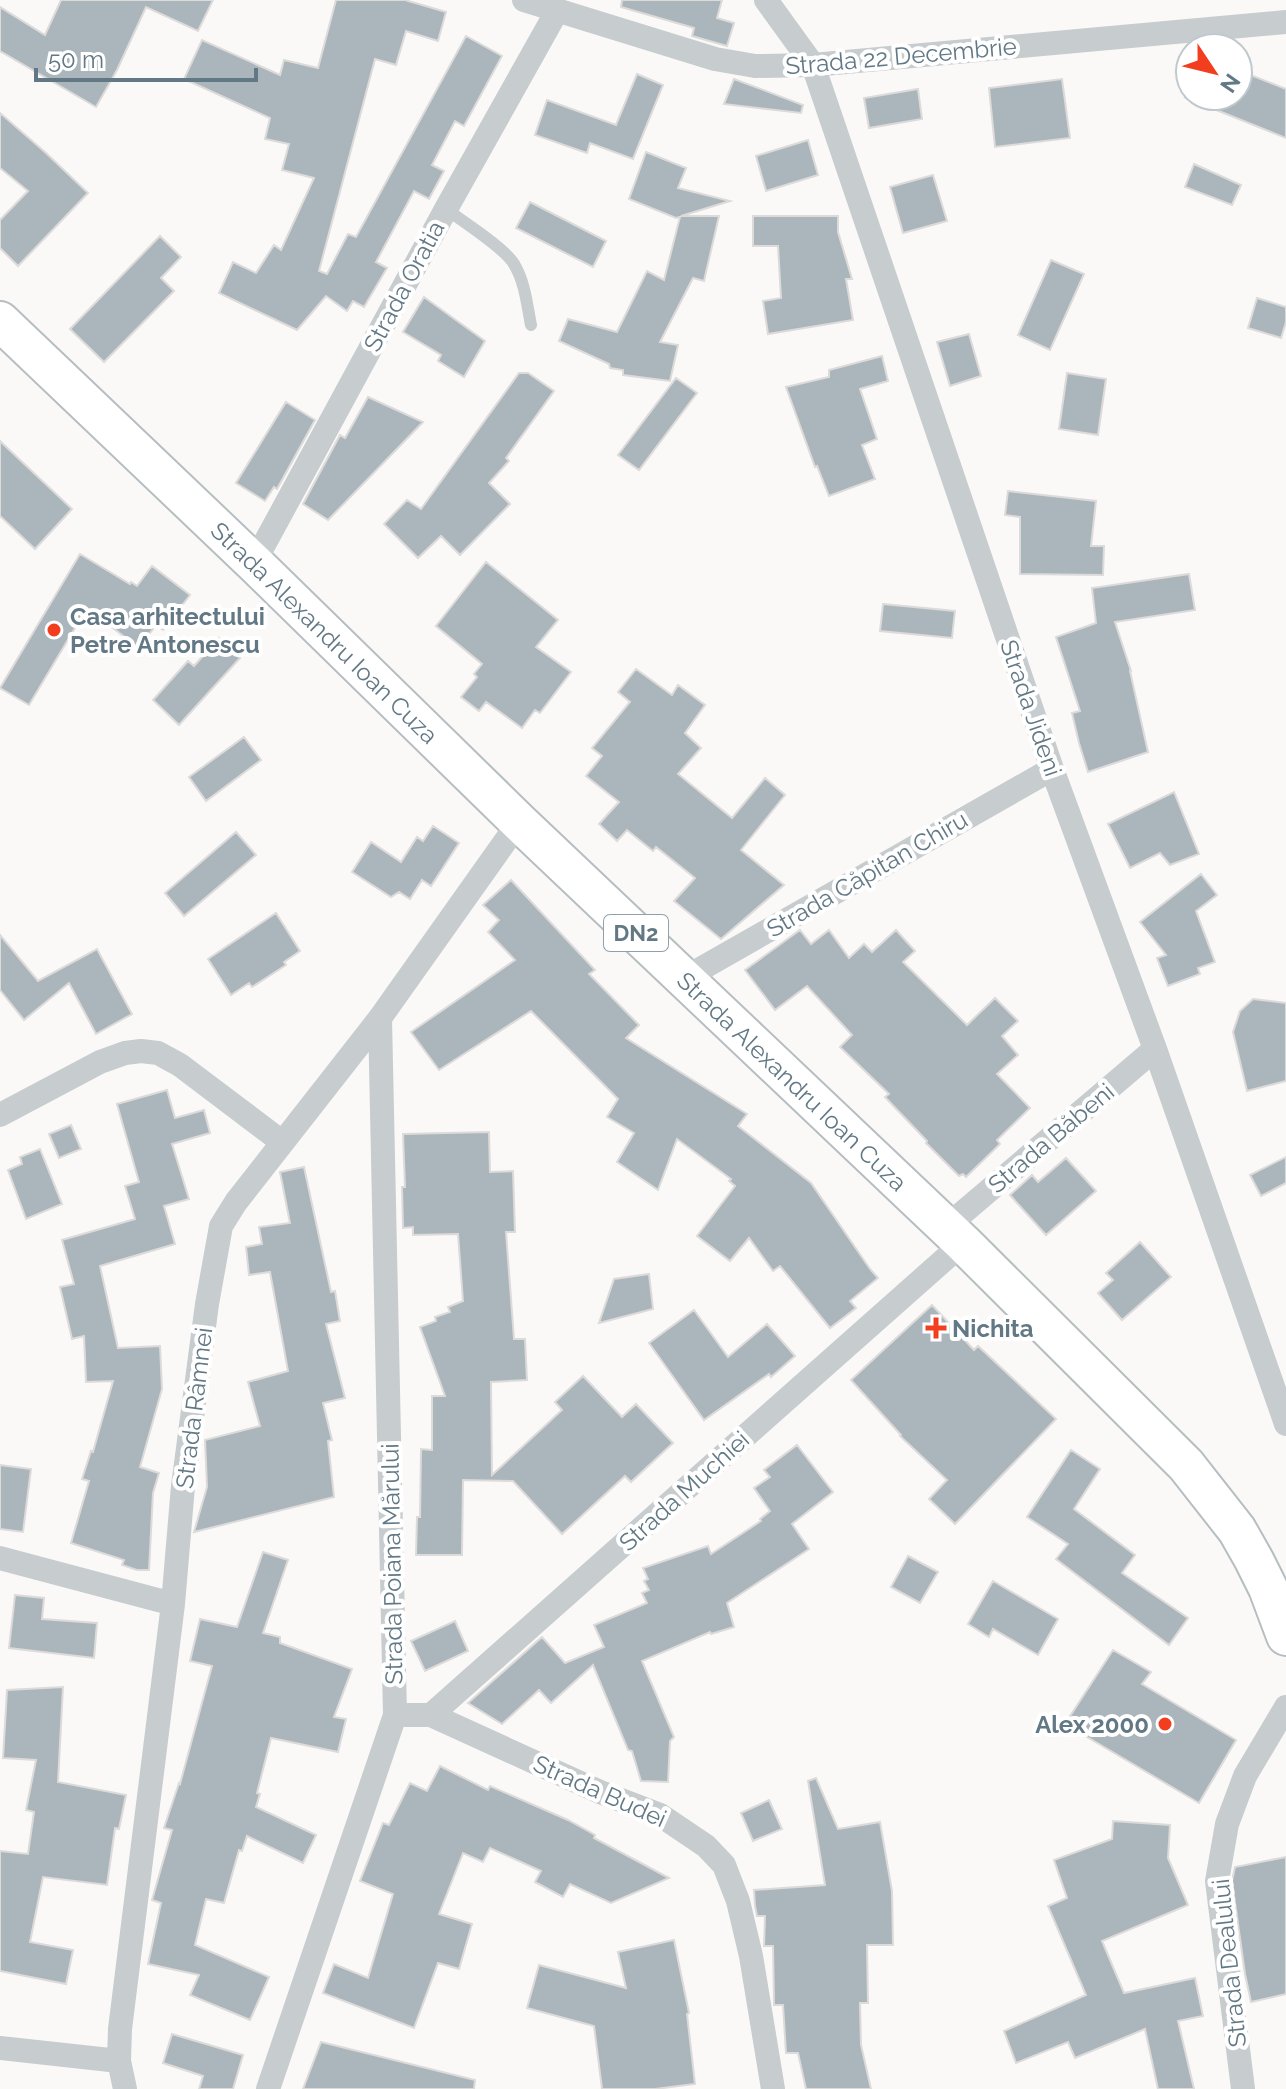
<svg xmlns="http://www.w3.org/2000/svg" width="1286" height="2089" viewBox="0 0 1286 2089" font-family="Raleway,sans-serif">
<style>
.building{fill:#abb6bc;stroke:#dcdbd9;stroke-width:2}
.lines{fill:none;stroke-linecap:round;stroke-linejoin:round}
.primary-casing{stroke:#b7bec1;stroke-width:42}
.lane{stroke:#c7cccf;stroke-width:12}
.street{stroke:#c7cccf;stroke-width:24}
.primary{stroke:#fff;stroke-width:38}
.poi-dot{fill:#f23d1f;stroke:#fff;stroke-width:3}
.labels{text-anchor:middle;dominant-baseline:central;stroke-width:8;stroke-linejoin:round;paint-order:stroke}
.shield{fill:#fff;stroke:#91a1aa;stroke-width:2}
.shield-label{font-size:22px;font-weight:bold;fill:#627985}
.street-label{font-size:24px;fill:#627985;stroke:#fff}
.poi-label{font-size:24px;font-weight:bold;fill:#627985;stroke:#fff;text-anchor:start}
</style>
<rect width="100%" height="100%" fill="#faf9f7"/>
<path class="building" d="M61,0H213L198,31L146,7L117,70L96,107L0,51V7L45,35Z
M336,0H405L446,12L438,41L406,31L396,65L375,59L319,271L327,274L348,234L356,237L466,36L502,56L464,126L455,121L432,165L444,171L429,199L414,191L376,262L387,268L364,307L353,301L347,311L326,296L297,330L219,293L233,262L256,273L274,245L281,250L314,178L282,170L289,144L265,139L270,118L184,79L202,40L280,75L284,60L318,68Z
M622,0H722L717,18L734,23L727,46L692,36L694,28L621,7Z
M1238,70L1286,89V138L1184,97L1238,96Z
M637,74L663,85L633,159L590,143L587,153L535,135L547,100L616,125Z
M734,79L803,105L801,113L724,104Z
M1062,79L1070,138L995,147L989,88Z
M918,89L922,119L869,128L864,98Z
M0,113L46,153L88,193L18,266L0,248V220L28,191L0,168Z
M808,140L818,175L766,191L756,156Z
M646,152L686,168L678,188L730,201L681,216H719L704,281L693,278L660,342L678,345L670,381L623,375V370L610,368L609,364L559,341L568,319L617,332L647,271L664,280L680,217L676,218L629,199Z
M1194,164L1241,185L1232,205L1185,187Z
M933,175L947,221L903,233L890,187Z
M530,202L606,241L593,267L516,228Z
M753,216H838V232L852,279H846L853,320L768,334L763,301L781,298L778,246H753Z
M160,236L181,257L161,278L174,291L104,362L70,329Z
M1051,260L1084,274L1050,350L1018,335Z
M424,297L485,341L464,377L438,361L441,355L403,332Z
M1257,298L1286,307V322L1281,338L1248,328Z
M969,334L981,376L950,386L937,342Z
M882,356L888,381L860,389L877,439L862,445L875,479L829,496L817,466L815,467L786,387L829,377V370Z
M519,373H528L554,391L506,458L509,461L489,483L510,504L460,555L441,536L418,558L384,524L407,500L421,509Z
M1067,373L1106,379L1098,435L1059,429Z
M676,378L697,393L639,470L618,455Z
M368,397L423,422L328,520L303,504L340,435L345,438Z
M286,402L315,420L277,489L274,487L265,501L236,483Z
M0,441L72,509L35,549L0,516Z
M1008,491L1096,501L1091,546H1104L1103,575L1020,574V517L1005,515Z
M80,554L130,584L131,582L137,586L152,566L190,595L163,630L156,625L139,648L87,608L29,705L0,688Z
M486,562L558,620L536,647L571,672L540,713L535,710L522,728L486,702L479,711L461,697L477,677L474,674L482,664L436,626Z
M1189,574L1195,610L1115,622L1131,671H1130L1148,752L1088,772L1079,743L1072,713L1080,711L1056,637L1096,623L1092,588Z
M883,604L955,611L952,638L880,631Z
M219,638L240,658L179,725L153,700L188,661L194,666Z
M636,669L672,695L678,685L705,705L685,733L701,748L678,774L732,818L765,778L785,795L741,850L784,885L721,939L674,901L695,878L656,847L653,851L627,830L617,841L599,824L619,802L586,776L602,756L592,748L630,702L618,692Z
M244,737L261,760L206,801L189,777Z
M1174,792L1199,854L1170,865L1160,853L1130,868L1108,824Z
M433,826L459,843L431,886L422,880L410,899L399,892L391,897L352,872L371,842L401,862L417,837L423,841Z
M236,832L256,855L184,916L165,893Z
M1201,874L1217,895L1196,911L1215,962L1198,968L1200,974L1168,986L1157,958L1166,955L1140,922Z
M511,880L595,970L589,974L639,1025L626,1038L747,1114L738,1126L811,1183L870,1269L878,1278L850,1301L856,1308L830,1328L780,1266L773,1271L749,1238L730,1261L697,1236L735,1186L729,1181L731,1179L677,1139L658,1190L617,1162L634,1133L607,1117L618,1099L531,1011L439,1070L411,1032L515,960L488,932L499,920L483,905Z
M276,913L300,951L284,962L286,965L252,987L249,983L231,995L208,959Z
M800,930L811,944L829,930L849,958L864,944L872,952L896,930L915,951L903,962L967,1025L995,998L1018,1021L1002,1036L1018,1055L997,1074L1030,1108L997,1140L1000,1144L966,1177L963,1174L959,1176L926,1143L927,1141L885,1097L889,1094L840,1047L852,1035L807,986L775,1010L745,970Z
M0,935L38,981L97,949L132,1014L96,1034L69,983L24,1020L0,990Z
M1253,999L1286,1003V1081L1247,1091L1233,1032L1240,1011Z
M167,1090L175,1118L204,1110L210,1133L172,1144L189,1199L164,1206L175,1244L100,1266L118,1348L160,1346L162,1389L140,1467L159,1473L153,1493L149,1570H137L122,1565L124,1560L71,1543L89,1481L82,1479L91,1451L93,1452L113,1381L86,1382L84,1336L72,1339L60,1287L74,1284L62,1240L135,1219L125,1186L139,1182L117,1104Z
M71,1125L81,1149L59,1158L49,1134Z
M489,1132L490,1172L513,1171L515,1232H506L514,1339H525L527,1380L491,1382L492,1475L562,1410L555,1402L583,1376L622,1417L636,1404L673,1443L631,1482L625,1476L562,1534L513,1481L463,1480L462,1555H416L417,1517H420L421,1449L432,1450V1396H445L420,1327L436,1321L435,1317L450,1312L448,1307L463,1301L458,1234L413,1235V1227L403,1228L402,1187H405L403,1134Z
M40,1149L62,1204L26,1219L8,1170L22,1164L20,1157Z
M1286,1157V1183L1261,1196L1250,1175Z
M1066,1158L1096,1191L1046,1235L1010,1195L1032,1175L1038,1182Z
M304,1167L331,1292L335,1291L340,1321L326,1324L345,1398L323,1403L332,1440L328,1441L334,1497L194,1532L207,1487L205,1440L260,1426L248,1382L288,1371L270,1272L249,1275L246,1247L262,1244L259,1227L290,1223L280,1172Z
M1140,1242L1171,1277L1122,1320L1098,1293L1113,1280L1106,1273Z
M649,1274L653,1309L599,1323L614,1279Z
M932,1305L974,1350L978,1346L1056,1419L955,1524L929,1499L947,1480L900,1436L901,1435L851,1380Z
M694,1310L728,1357L767,1324L795,1356L771,1377L769,1374L704,1420L649,1343Z
M797,1445L833,1492L792,1524L809,1549L727,1603L734,1627L711,1634L710,1632L642,1661L674,1737L670,1741L668,1782L641,1781L632,1751L628,1750L593,1665L551,1703L539,1690L502,1724L468,1703L542,1637L565,1663L604,1647L594,1625L647,1603L642,1593L649,1590L644,1581L648,1579L643,1568L708,1546L711,1554L761,1521L760,1519L770,1511L754,1488L770,1477L764,1470Z
M1071,1450L1100,1469L1074,1509L1135,1555L1122,1573L1188,1618L1169,1645L1056,1559L1068,1544L1027,1517Z
M0,1465L31,1469L23,1532L0,1529Z
M263,1552L288,1560L263,1633L280,1637V1643L352,1669L334,1717L346,1719L338,1752L271,1738L257,1793L260,1794L256,1807L316,1835L303,1863L247,1836L242,1851L239,1850L224,1903L206,1899L195,1945L269,1977L250,2020L190,1995L199,1975L148,1964L161,1903L152,1900L172,1830L164,1828L179,1783L180,1784L212,1666L190,1661L200,1619L237,1627Z
M908,1556L938,1572L920,1603L891,1587Z
M993,1581L1058,1619L1038,1655L993,1629L989,1637L968,1624Z
M15,1595L44,1598L42,1619L97,1623L94,1658L9,1648Z
M455,1621L468,1651L425,1671L411,1641Z
M1113,1650L1151,1672L1142,1684L1236,1740L1199,1803L1065,1724Z
M63,1687L58,1782L126,1795L119,1829L115,1828L107,1885L43,1877L30,1942L73,1950L66,1984L0,1971V1851L28,1854L34,1812L26,1810L36,1760L3,1758L7,1690Z
M440,1766L488,1790L490,1786L568,1820L595,1835L594,1838L669,1878L611,1903L570,1884L563,1897L535,1882L541,1871L490,1848L483,1862L463,1853L439,1914L472,1924L459,1969L438,1963L414,2028L323,1993L334,1964L368,1978L393,1894L360,1881L383,1823L389,1825L410,1783L427,1791Z
M816,1778L838,1829L880,1822L892,1891L893,1945H867L868,2003H860L861,2045L871,2089H806L798,2053H786L783,2005H774V2003L773,1946H764L765,1916H757L755,1906L754,1890L825,1885L808,1781Z
M769,1800L782,1829L753,1841L741,1813Z
M1113,1821L1170,1825L1168,1858L1188,1905L1102,1941L1124,1993L1195,1978L1203,2016L1178,2021L1194,2089H1158L1145,2029L1075,2058L1068,2042L1016,2063L1004,2031L1086,1995L1048,1906L1067,1898L1054,1860L1112,1839Z
M1286,1857V1994L1251,2002L1245,1974L1232,1881L1235,1867Z
M674,1940L689,2013L687,2014L695,2084L655,2089H602L594,2026L527,2008L539,1965L626,1988L618,1952Z
M172,2034L243,2055L233,2089H199L203,2076L163,2063Z
M321,2042L475,2080L474,2089H303Z"/>
<g class="lines">
<g class="primary-casing">
<g id="primary">
<path id="s1" d="M0,321L254,563L519,822L963,1243L1186,1465L1237,1530L1254,1560L1268,1588L1286,1636"/>
</g>
</g>
<path class="lane" d="M446,209C462,221 505,248 514,264C525,282 527,305 531,325"/>
<path class="street" d="M524,0L715,59L755,66L813,65L1286,22
M766,0L813,65L1052,769L1155,1049L1286,1424
M254,563L446,209L557,11
M683,979L1052,769
M0,1115L100,1062L125,1053L141,1051L158,1053L180,1065L282,1142
M946,1227L1155,1049
M0,1558L173,1604
M395,1715H431L963,1243
M431,1715L600,1792L660,1815L706,1846L724,1865L738,1901L751,1956L773,2089
M0,2048L119,2061
M125,2089L119,2061L120,2029L173,1604L183,1486L207,1304L221,1226L236,1202L380,1018L519,822
M268,2089L395,1715L380,1018
M1243,2089L1217,1881L1227,1824L1245,1776L1286,1707"/>
<use href="#primary" class="primary"/>
</g>
<g class="poi-dot">
<circle cx="54" cy="630" r="8"/>
<path d="M932 1316h8v8h8v8h-8v8h-8v-8h-8v-8h8z"/>
<circle cx="1165" cy="1724" r="8"/>
</g>
<g class="labels">
<rect class="shield" x="604" y="915" width="64" height="36" rx="6"/>
<g class="shield-label">
<text x="636" y="933">DN2</text>
</g>
<g class="street-label">
<text transform="translate(901 56) rotate(-5)">Strada 22 Decembrie</text>
<text transform="translate(404 286) rotate(-62)">Strada Oratia</text>
<text stroke="none"><textPath href="#s1" startOffset="450">Strada Alexandru Ioan Cuza</textPath></text>
<text transform="translate(1031 708) rotate(71)">Strada Jideni</text>
<text transform="translate(867 874) rotate(-30)">Strada Căpitan Chiru</text>
<text stroke="none"><textPath href="#s1" startOffset="1098">Strada Alexandru Ioan Cuza</textPath></text>
<text transform="translate(1051 1138) rotate(-40)">Strada Băbeni</text>
<text transform="translate(194 1408) rotate(-83)">Strada Râmnei</text>
<text transform="translate(684 1491) rotate(-42)">Strada Muchiei</text>
<text transform="translate(392 1564) rotate(-91)">Strada Poiana Mărului</text>
<text transform="translate(600 1791) rotate(24)">Strada Budei</text>
<text transform="translate(1229 1963) rotate(-96)">Strada Dealului</text>
</g>
<g class="poi-label">
<text x="70" y="616">Casa arhitectului<tspan x="70" dy="28">Petre Antonescu</tspan></text>
<text x="952" y="1328">Nichita</text>
<text x="1149" y="1724" text-anchor="end">Alex 2000</text>
</g>
</g>
<g transform="translate(1214 72) rotate(125)"><circle r="38" fill="#ffffff" stroke="#c0c9ce" stroke-width="2"/>
<path d="M0-6L14 30L0 20L-14 30Z" fill="#f23d1f"/>
<text y="-12" font-size="22" font-weight="bold" text-anchor="middle" fill="#627985">N</text>
</g>
<path d="M36 68v12h220v-12" fill="none" stroke="#627985" stroke-width="4"/>
<text x="48" y="68" font-size="24" fill="#627985" stroke="#ffffff" stroke-width="6" paint-order="stroke">50 m</text>
</svg>
